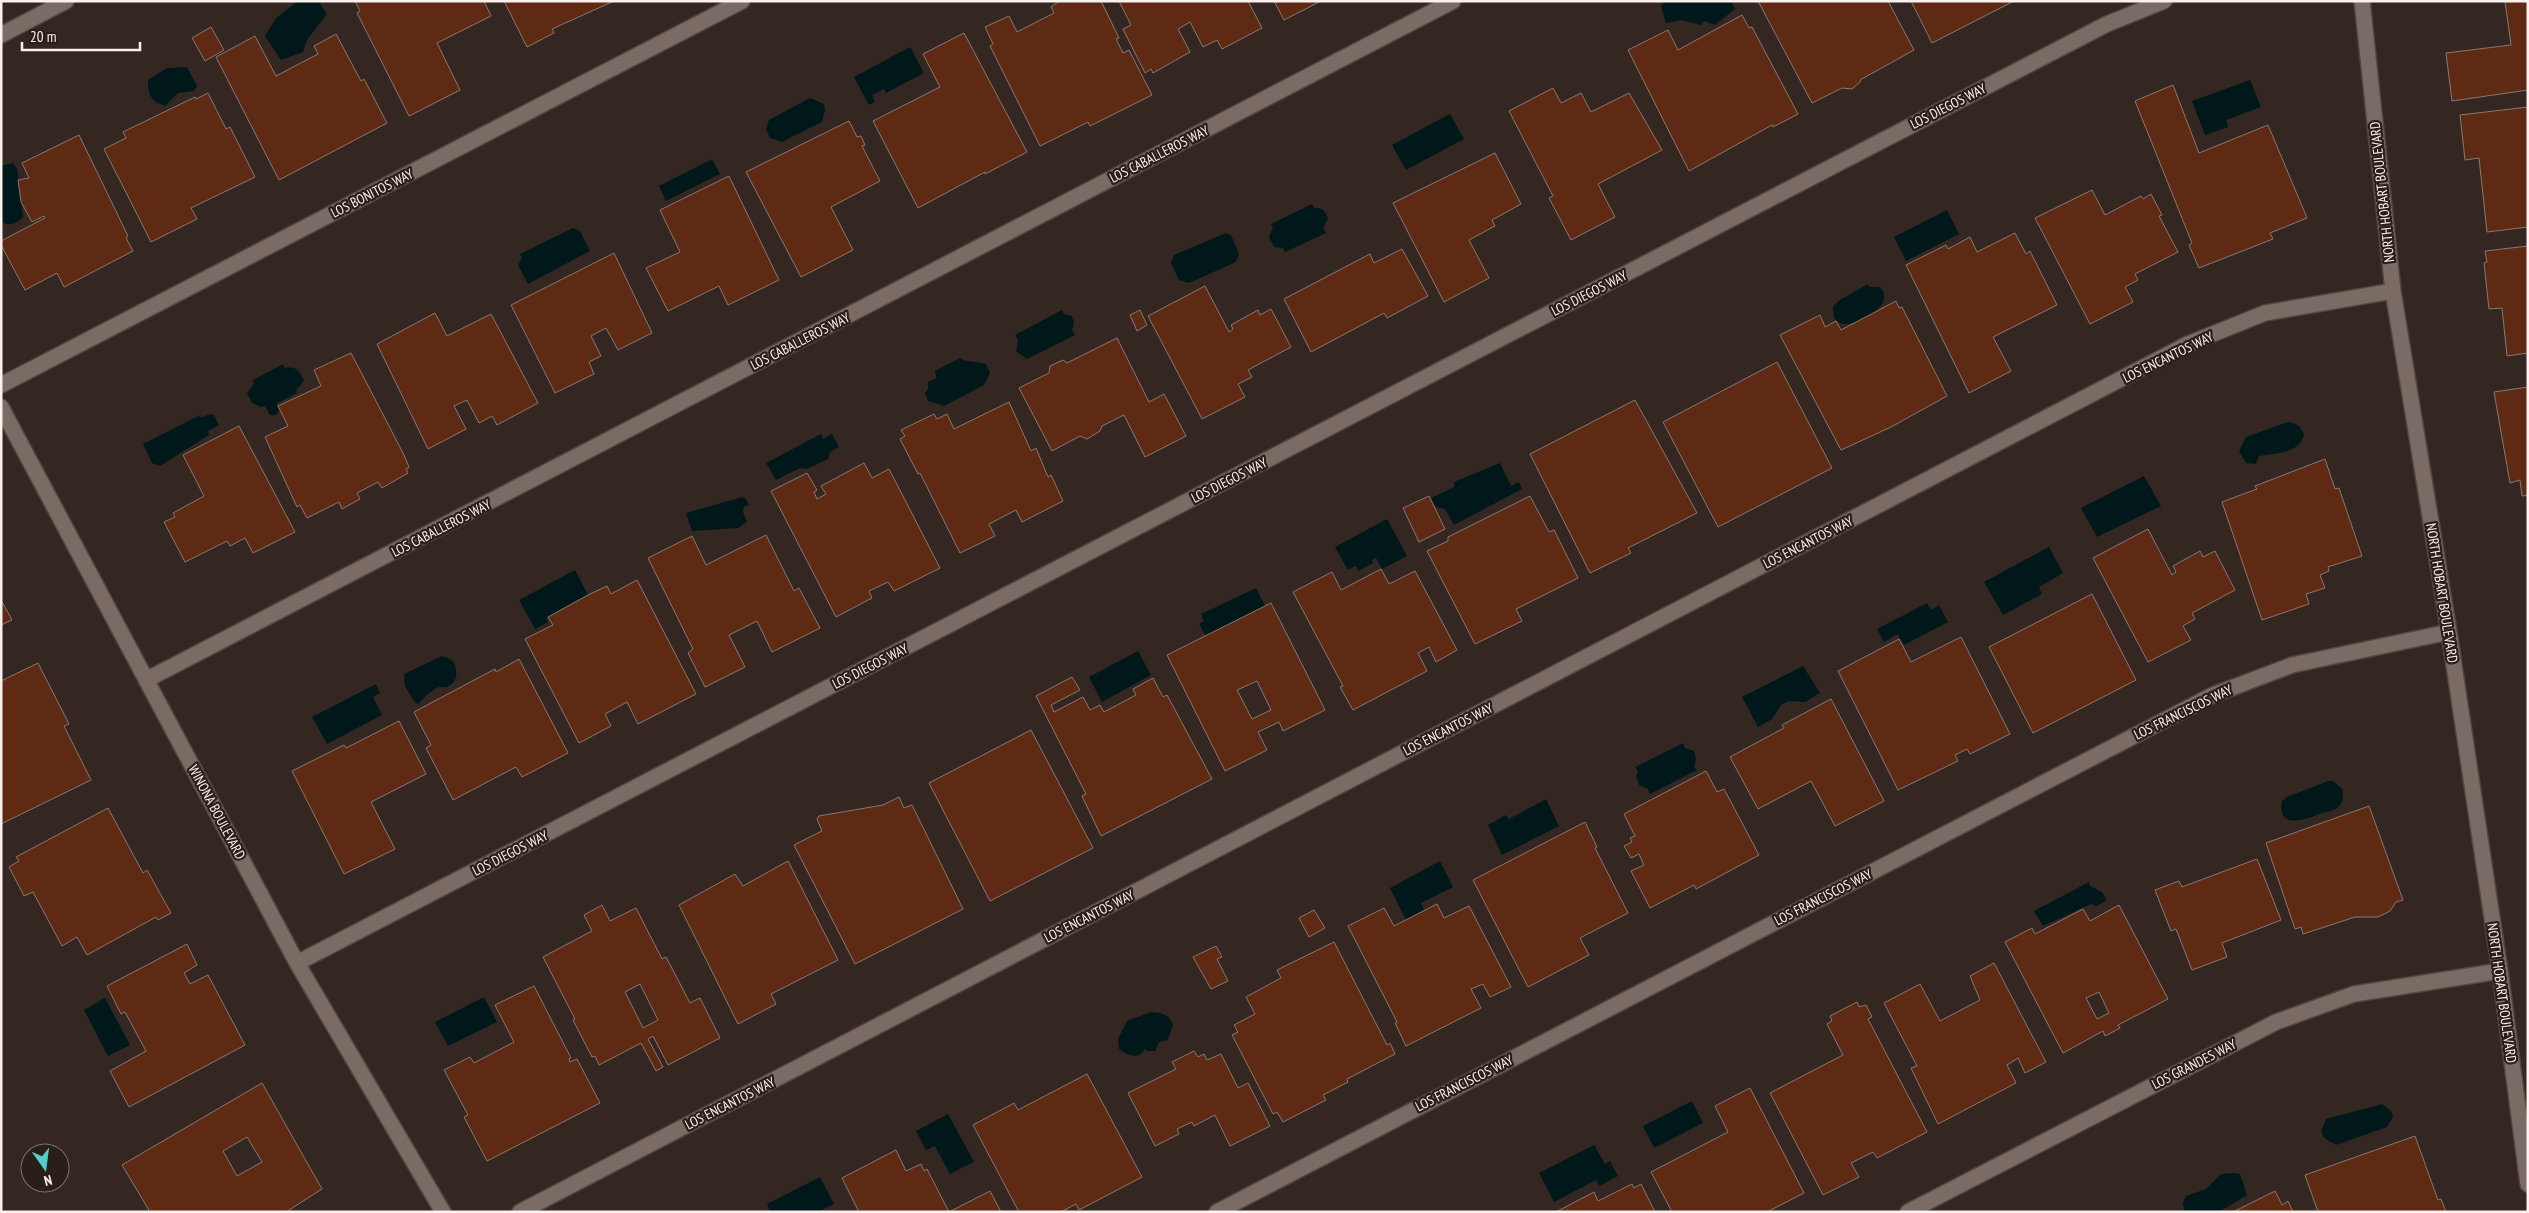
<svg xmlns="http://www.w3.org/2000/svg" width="2529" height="1213" viewBox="0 0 2529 1213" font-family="'PT Sans Narrow',sans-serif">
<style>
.water{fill:#001819}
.building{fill:#5e2a14;stroke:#887871;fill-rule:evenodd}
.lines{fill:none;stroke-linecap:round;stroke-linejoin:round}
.minor-casing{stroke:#514641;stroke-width:18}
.minor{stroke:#7b6b65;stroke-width:15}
.labels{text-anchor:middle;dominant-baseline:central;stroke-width:4.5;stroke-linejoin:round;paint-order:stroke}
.street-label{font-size:14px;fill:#faf0ed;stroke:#2a1e18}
</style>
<rect width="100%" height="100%" fill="#342722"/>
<path class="water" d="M298,1H318L327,14L307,40L303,52L281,60L265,36L276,18Z
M1665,1H1731L1735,9L1715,25L1704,21L1701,25L1681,20L1666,23L1661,6Z
M910,47L924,73L886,93L884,89L872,95L875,102L869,105L854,77Z
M187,67L197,86L194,91L178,93L165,106C150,101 148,94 148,80L167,68Z
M2250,80L2261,107L2226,120L2228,127L2205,135L2192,101Z
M810,98L824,104L825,110L822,122L782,142L770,138L766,129L769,120Z
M1450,114L1464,139L1406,170L1392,145Z
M712,159L720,174L666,201L659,186Z
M13,163L17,168L23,217C17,223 10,227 1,222V166Z
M1312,204L1314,208C1323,208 1326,211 1328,219L1323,228L1326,233L1285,252L1283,248L1274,247L1269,237L1273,227L1271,224Z
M1947,210L1959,234L1906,261L1894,237Z
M573,228L580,231L590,251L528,284L518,265L522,258L520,254Z
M1226,233L1231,235L1239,254L1236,262L1189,283L1179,280L1171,263L1174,255Z
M1868,284L1869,287H1880C1897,305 1859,325 1845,324C1840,324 1837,321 1834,318L1833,307L1838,301Z
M1062,310L1064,314L1071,316C1075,321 1074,324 1072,330L1075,335L1027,359L1016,351L1018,339L1015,335Z
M960,358C967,363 977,361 986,364L990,373L984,385L944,406L928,401L925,393L928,389V382L936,378L935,371Z
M283,364L285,368C297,366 300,371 304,381L296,390L297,393L276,404L279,410L276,415H270L265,406L261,407L252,403L247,393L254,384L253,380Z
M210,414L214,415L219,425L208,431L209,435L160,466L152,463L143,444L200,415L201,418Z
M2288,422C2297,423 2301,426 2304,435C2299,454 2275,453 2259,456L2256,464L2246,463L2239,451L2246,437Z
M821,434L823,439L832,434L839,447L830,452L828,459L807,469L800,468L776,480L766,463Z
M1500,463L1511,486L1519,482L1522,489L1454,525L1445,509L1436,507L1431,498L1454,487V482Z
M2144,476L2161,506L2097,537L2081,508Z
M742,497L746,499L749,505L744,507L743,512L747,522L738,528L692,531L686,513Z
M1387,519L1407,556L1382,569L1376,558L1372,560L1373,563L1358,571L1356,566L1348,570L1335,547Z
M2049,547L2063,573L2039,587L2042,594L2003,615L1984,582Z
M575,570L588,595L546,618L548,622L535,629L519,600Z
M1256,588L1265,606L1206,636L1199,624L1204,621L1201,614Z
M1927,603L1931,610L1939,605L1948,622L1904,645L1898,634L1884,642L1877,629Z
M1138,651L1151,675L1102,702L1089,677Z
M442,656L452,660C458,669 459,682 447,687C444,688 441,686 439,687C431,690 423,699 418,704L415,703L405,686L404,674Z
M1803,666L1820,693L1805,702L1789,701L1782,704L1772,719L1758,727L1742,697Z
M376,684L380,693L373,697L382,715L327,744L312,717Z
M1683,743L1685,748L1694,751L1696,759L1694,767L1697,770L1650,794L1648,789L1639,785L1636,776L1638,771L1635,767Z
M2328,781H2333L2343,790C2343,797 2343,804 2337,808C2333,811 2326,812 2322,813C2306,819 2277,831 2282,801L2287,797Z
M1546,799L1559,826L1502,855L1488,825L1506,815L1509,819Z
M1440,861L1453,887L1421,903L1424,910L1406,920L1390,888Z
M2089,882L2090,886L2102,892L2107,900L2097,906L2091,904L2043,926L2034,911Z
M484,997L497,1022L448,1046L435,1022Z
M105,998L130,1045L108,1056L84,1010Z
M1151,1012C1162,1013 1169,1014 1173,1025L1168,1040L1159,1042L1155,1051H1147L1145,1049C1138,1060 1128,1056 1119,1049L1118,1039L1127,1021Z
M1692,1101L1703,1123L1654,1148L1643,1126Z
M2382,1104L2391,1111L2393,1117L2387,1127L2336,1145L2324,1138L2321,1131L2326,1119Z
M948,1114L974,1162L950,1174L935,1146L926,1150L916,1131Z
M1594,1145L1605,1164L1610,1161L1618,1176L1599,1186L1596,1180L1554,1202L1539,1173Z
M2234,1173L2240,1174L2247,1195L2219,1212H2184L2183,1203L2186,1196L2206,1189L2221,1174Z
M820,1177L834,1204L818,1212H770L767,1204Z"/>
<path class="building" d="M355,1H484L491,16L437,43L460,90L409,116L357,13L360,11Z
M504,1H614L552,29L554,33L527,47Z
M1059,1H1101L1119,38L1116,39L1123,53L1129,50L1152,95L1090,126L1088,122L1040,146L990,46L993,44L985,27L1009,16L1017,32L1054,13L1051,7Z
M1119,1H1248L1262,28L1222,49L1217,40L1203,47L1190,22L1178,29L1190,52L1153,73L1151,69L1145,73L1123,29L1131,25Z
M1274,1H1321L1284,20Z
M1758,1H1888L1914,50L1860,80L1861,81L1852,89L1842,88L1812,103Z
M1911,1H2014L1932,43Z
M2505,1H2528V90L2452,101L2446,53L2511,45Z
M1742,15L1749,28L1752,27L1798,114L1773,127L1772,125L1689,171L1628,50L1668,30L1678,50Z
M211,27L224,50L205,61L192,38Z
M964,33L1027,152L985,174V172L918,208L873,121L940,87L923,54Z
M336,34L361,81L364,79L387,123L279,180L216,57L255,36L276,76L318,54L314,46Z
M2173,85L2199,153L2268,125L2307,218L2270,233L2273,239L2199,268L2189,245L2192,243L2135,101Z
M1553,88L1561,103L1581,93L1591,112L1629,93L1662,150L1598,184L1615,217L1571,240L1549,198L1553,196L1509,111Z
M208,93L226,129L230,127L255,177L191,208L197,219L151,242L104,149L126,138L123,132L195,97L196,99Z
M2528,107V227L2487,232L2479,158L2465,160L2460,115Z
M849,121L857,137L861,136L865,145L862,146L880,181L831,207L853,250L801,277L746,172Z
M79,135L128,236L126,238L133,251L64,287L57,273L25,290L1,245V241L45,218L44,216L32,222L21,202L18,180L29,178L22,163Z
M1495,153L1521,204L1492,220L1495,226L1469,240L1489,278L1444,302L1393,203Z
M729,176L779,280L728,305L719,286L668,311L646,268L680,252L660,210Z
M2092,190L2105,215L2141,196L2143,199L2151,194L2162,215L2159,216L2178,252L2135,274L2138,280L2125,287L2133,302L2090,324L2035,218Z
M2015,233L2026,254L2030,251L2057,305L1993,337L2011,371L1969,393L1906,265L1946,245L1948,249L1970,237L1977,252Z
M2528,246V353L2507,356L2502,308L2489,309L2484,263L2487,262L2485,251Z
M1402,249L1428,296L1387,318L1384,313L1311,352L1284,299L1370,254L1374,263Z
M614,253L652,333L618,350L606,328L591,336L601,356L589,362L594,374L555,393L511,305Z
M1205,286L1229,332L1233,329L1231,325L1258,310L1260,315L1271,309L1291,347L1248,370L1252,377L1238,384L1245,397L1202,419L1148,316Z
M1896,301L1899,308L1902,307L1947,396L1891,427L1841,450L1780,335L1820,315L1825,327L1836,321L1841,330Z
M1140,310L1147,325L1137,331L1130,315Z
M435,313L447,336L491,314L538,403L497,425L492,416L479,423L467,400L454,406L466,429L428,449L377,344Z
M1117,338L1149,402L1164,394L1186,436L1145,457L1124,415L1102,426L1100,431L1087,439L1080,436L1052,451L1019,388L1049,373L1050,366L1063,360L1067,363Z
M351,353L403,453L409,467L406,469L408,473L382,488L378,482L357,493L360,499L342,509L339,502L307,518L300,505L297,507L265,437L288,426L278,406L321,386L314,370Z
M1777,362L1832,468L1718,527L1663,422Z
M2528,387V495L2522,496L2520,480L2510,483L2494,392Z
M1635,400L1697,513L1628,548L1631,553L1590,573L1530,454Z
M1009,402L1031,451L1036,448L1048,477L1051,475L1063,501L1022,522L1016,510L989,524L995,536L960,553L920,473L918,474L900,439L905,436L901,430L934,414L937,419L947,414L954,429Z
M239,426L295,532L253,553L245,538L230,546L227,541L185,562L164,522L175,517L173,513L204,496L183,455Z
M2325,459L2335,489L2339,488L2362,556L2328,567L2329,571L2320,575L2325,588L2306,594L2309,604L2262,620L2222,502L2257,489L2255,486Z
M864,463L872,478L889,469L940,568L894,591L888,582L869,591L872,598L836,617L771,491L807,473L817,490L814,492L817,499L826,494L821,486Z
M1429,496L1445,529L1419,542L1403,508Z
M1530,496L1549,532L1554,530L1578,578L1516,609L1522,621L1475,644L1427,551L1448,541V537Z
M2148,529L2172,575L2176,572L2173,566L2200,551L2203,557L2215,551L2235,590L2192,613L2195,619L2183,626L2191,640L2148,662L2093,558Z
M766,535L794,591L799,588L820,628L772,652L757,621L729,635L745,667L705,687L688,653L693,649L648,558L692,536L706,565Z
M1381,569L1389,584L1415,571L1457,650L1436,662L1429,647L1418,653L1427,671L1353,710L1340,687L1343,686L1293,592L1332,572L1341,590Z
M637,580L696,694L638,724L627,702L605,714L611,726L579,743L525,639L553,625L548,617L588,595L607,586L611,594Z
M2092,594L2136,680L2033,733L1989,647Z
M1,600L12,620L1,625Z
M1271,603L1325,710L1283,731L1279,722L1258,732L1267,750L1225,771L1167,655ZM1257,681L1271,710L1252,719L1237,690Z
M1961,637L2010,734L1970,754L1967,749L1955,755L1958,761L1898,790L1838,671L1899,639L1911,662Z
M519,659L568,753L522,777L516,767L453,800L426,748L431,745L414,712L495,669L496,672Z
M38,663L69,724L64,726L91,780L1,824V681Z
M1072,677L1080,690L1051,705L1054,712L1083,697L1090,710L1100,705L1104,712L1136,695L1133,689L1153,678L1163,697L1167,695L1212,779L1101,836L1082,796L1086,794L1036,696Z
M1831,699L1884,801L1835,826L1811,781L1758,809L1730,757L1784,728L1782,725Z
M399,721L426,774L371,802L395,849L344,874L292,771L344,745L346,748Z
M1031,730L1093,848L990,901L929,783Z
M1706,771L1717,792L1724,789L1759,855L1696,889L1694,885L1650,908L1631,871L1644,865L1639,854L1631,858L1624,846L1632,842L1630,838L1635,836L1624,814Z
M899,797L904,808L912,805L963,909L855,964L794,845L822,831L817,819L819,816L883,805Z
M2369,806L2403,900L2396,902L2390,911L2378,917H2355L2303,934L2301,927L2295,929L2266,843Z
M108,808L143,873L147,870L171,913L158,920L156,917L87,955L77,937L62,946L33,892L24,896L9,867L19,861L16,857Z
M1585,822L1597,847L1595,848L1628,913L1580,938L1589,955L1528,987L1473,880Z
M2257,859L2281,920L2222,943L2227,957L2192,970L2176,929L2171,931L2155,890L2179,881L2182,887Z
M788,861L838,960L771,994L776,1004L738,1024L679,905L735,874L743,886Z
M1437,904L1444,918L1469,906L1511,987L1490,997L1483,984L1471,989L1481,1008L1406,1046L1395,1023L1397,1022L1348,926L1384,908L1394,926Z
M602,905L610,921L636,908L662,959L666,957L690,1003L700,998L720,1038L668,1065L653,1036L648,1039L663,1067L656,1071L641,1043L599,1065L595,1056L592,1057L573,1020L575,1019L543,957L592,931L584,915ZM640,984L658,1020L643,1028L625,992Z
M2119,905L2168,999L2118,1025L2120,1028L2105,1036L2103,1031L2063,1053L2005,942L2032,928L2035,934L2083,909L2090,921ZM2099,992L2109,1013L2097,1019L2086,998Z
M1314,910L1325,928L1309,937L1299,918Z
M1334,942L1387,1045L1390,1043L1395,1054L1347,1079L1348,1082L1323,1095L1326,1100L1283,1122L1277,1112L1273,1114L1232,1035L1238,1032L1234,1025L1255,1014L1246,997L1281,978L1277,970Z
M187,944L197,965L184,973L190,984L208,975L245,1045L129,1107L110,1071L146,1051L125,1012L121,1014L107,986Z
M1216,946L1222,957L1217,959L1228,981L1211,989L1193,957Z
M1994,963L2046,1062L2025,1073L2018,1058L2007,1065L2016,1083L1938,1124L1911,1068L1917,1066L1884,1003L1920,984L1940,1021L1980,1000L1970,976Z
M534,986L571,1058L569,1059L570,1062L577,1059L600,1103L487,1161L464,1117L468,1115L444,1070L470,1057L474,1063L514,1042L495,1005Z
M1857,1002L1859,1007L1866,1005L1872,1017L1868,1019L1927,1132L1877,1158L1873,1152L1851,1163L1859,1177L1823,1195L1770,1093L1843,1055L1827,1024L1832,1021L1830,1016Z
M1194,1051L1198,1057L1204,1054L1207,1060L1221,1054L1238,1088L1248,1083L1270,1126L1230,1146L1215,1115L1194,1126L1192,1122L1177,1129L1179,1134L1155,1146L1128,1093L1176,1069L1172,1062Z
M1087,1074L1142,1177L1079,1210L1076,1204L1061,1212H1019L973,1125L1014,1103L1018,1110Z
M262,1083L322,1189L286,1212H150L122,1165ZM247,1137L262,1162L237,1176L223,1151Z
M1750,1088L1804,1193L1767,1212H1672L1651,1172L1728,1132L1715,1106Z
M2415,1136L2438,1200L2441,1199L2446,1212H2318L2305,1175Z
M896,1150L906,1171L921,1164L924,1171L927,1169L949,1212L990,1191L1001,1212H859L842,1178Z
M1632,1184L1634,1188L1641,1184L1655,1212H1556L1594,1192L1598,1201Z
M2275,1191L2282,1205L2288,1201L2293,1212H2233Z"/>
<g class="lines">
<g class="minor-casing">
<path id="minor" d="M2362,1L2393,291L2449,632L2500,971L2528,1184
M1,35L66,1
M1,385L742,1
M1,407L297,963L443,1212
M146,680L1453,1
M297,963L2107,24L2164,1
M520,1212L2188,344L2265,313L2393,291
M1217,1212L2213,695L2292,665L2449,632
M1908,1212L2276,1022L2354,994L2500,971"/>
</g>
<use href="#minor" class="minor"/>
</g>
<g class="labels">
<g class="street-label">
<text transform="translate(1948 106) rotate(-27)">LOS DIEGOS WAY</text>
<text transform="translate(1159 154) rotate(-27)">LOS CABALLEROS WAY</text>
<text transform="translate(2382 192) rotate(-96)">NORTH HOBART BOULEVARD</text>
<text transform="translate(372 193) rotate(-27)">LOS BONITOS WAY</text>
<text transform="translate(1589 293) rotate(-27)">LOS DIEGOS WAY</text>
<text transform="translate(800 341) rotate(-27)">LOS CABALLEROS WAY</text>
<text transform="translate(2168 357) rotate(-26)">LOS ENCANTOS WAY</text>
<text transform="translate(1229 480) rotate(-27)">LOS DIEGOS WAY</text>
<text transform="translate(441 528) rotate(-27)">LOS CABALLEROS WAY</text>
<text transform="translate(1808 542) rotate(-27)">LOS ENCANTOS WAY</text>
<text transform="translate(2442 593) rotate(81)">NORTH HOBART BOULEVARD</text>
<text transform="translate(870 666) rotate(-27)">LOS DIEGOS WAY</text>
<text transform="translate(2183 712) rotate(-26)">LOS FRANCISCOS WAY</text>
<text transform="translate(1448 729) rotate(-27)">LOS ENCANTOS WAY</text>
<text transform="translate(217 812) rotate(62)">WINONA BOULEVARD</text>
<text transform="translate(510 853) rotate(-27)">LOS DIEGOS WAY</text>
<text transform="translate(1823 897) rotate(-27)">LOS FRANCISCOS WAY</text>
<text transform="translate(1089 916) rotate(-27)">LOS ENCANTOS WAY</text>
<text transform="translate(2502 993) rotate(82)">NORTH HOBART BOULEVARD</text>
<text transform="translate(2194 1064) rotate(-27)">LOS GRANDES WAY</text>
<text transform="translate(1464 1083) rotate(-27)">LOS FRANCISCOS WAY</text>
<text transform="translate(730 1103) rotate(-27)">LOS ENCANTOS WAY</text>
</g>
</g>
<rect width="2529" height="1213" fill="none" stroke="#faf0ed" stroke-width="5"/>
<g transform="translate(45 1168) rotate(166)"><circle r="24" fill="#2a1e18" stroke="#7d726d"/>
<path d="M0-4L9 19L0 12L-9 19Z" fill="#53cdcb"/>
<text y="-8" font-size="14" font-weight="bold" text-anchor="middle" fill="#faf0ed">N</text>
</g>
<path d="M22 42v8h118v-8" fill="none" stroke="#faf0ed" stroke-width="2.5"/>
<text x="30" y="42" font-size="15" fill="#faf0ed" stroke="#2a1e18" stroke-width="4" paint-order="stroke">20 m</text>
</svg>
